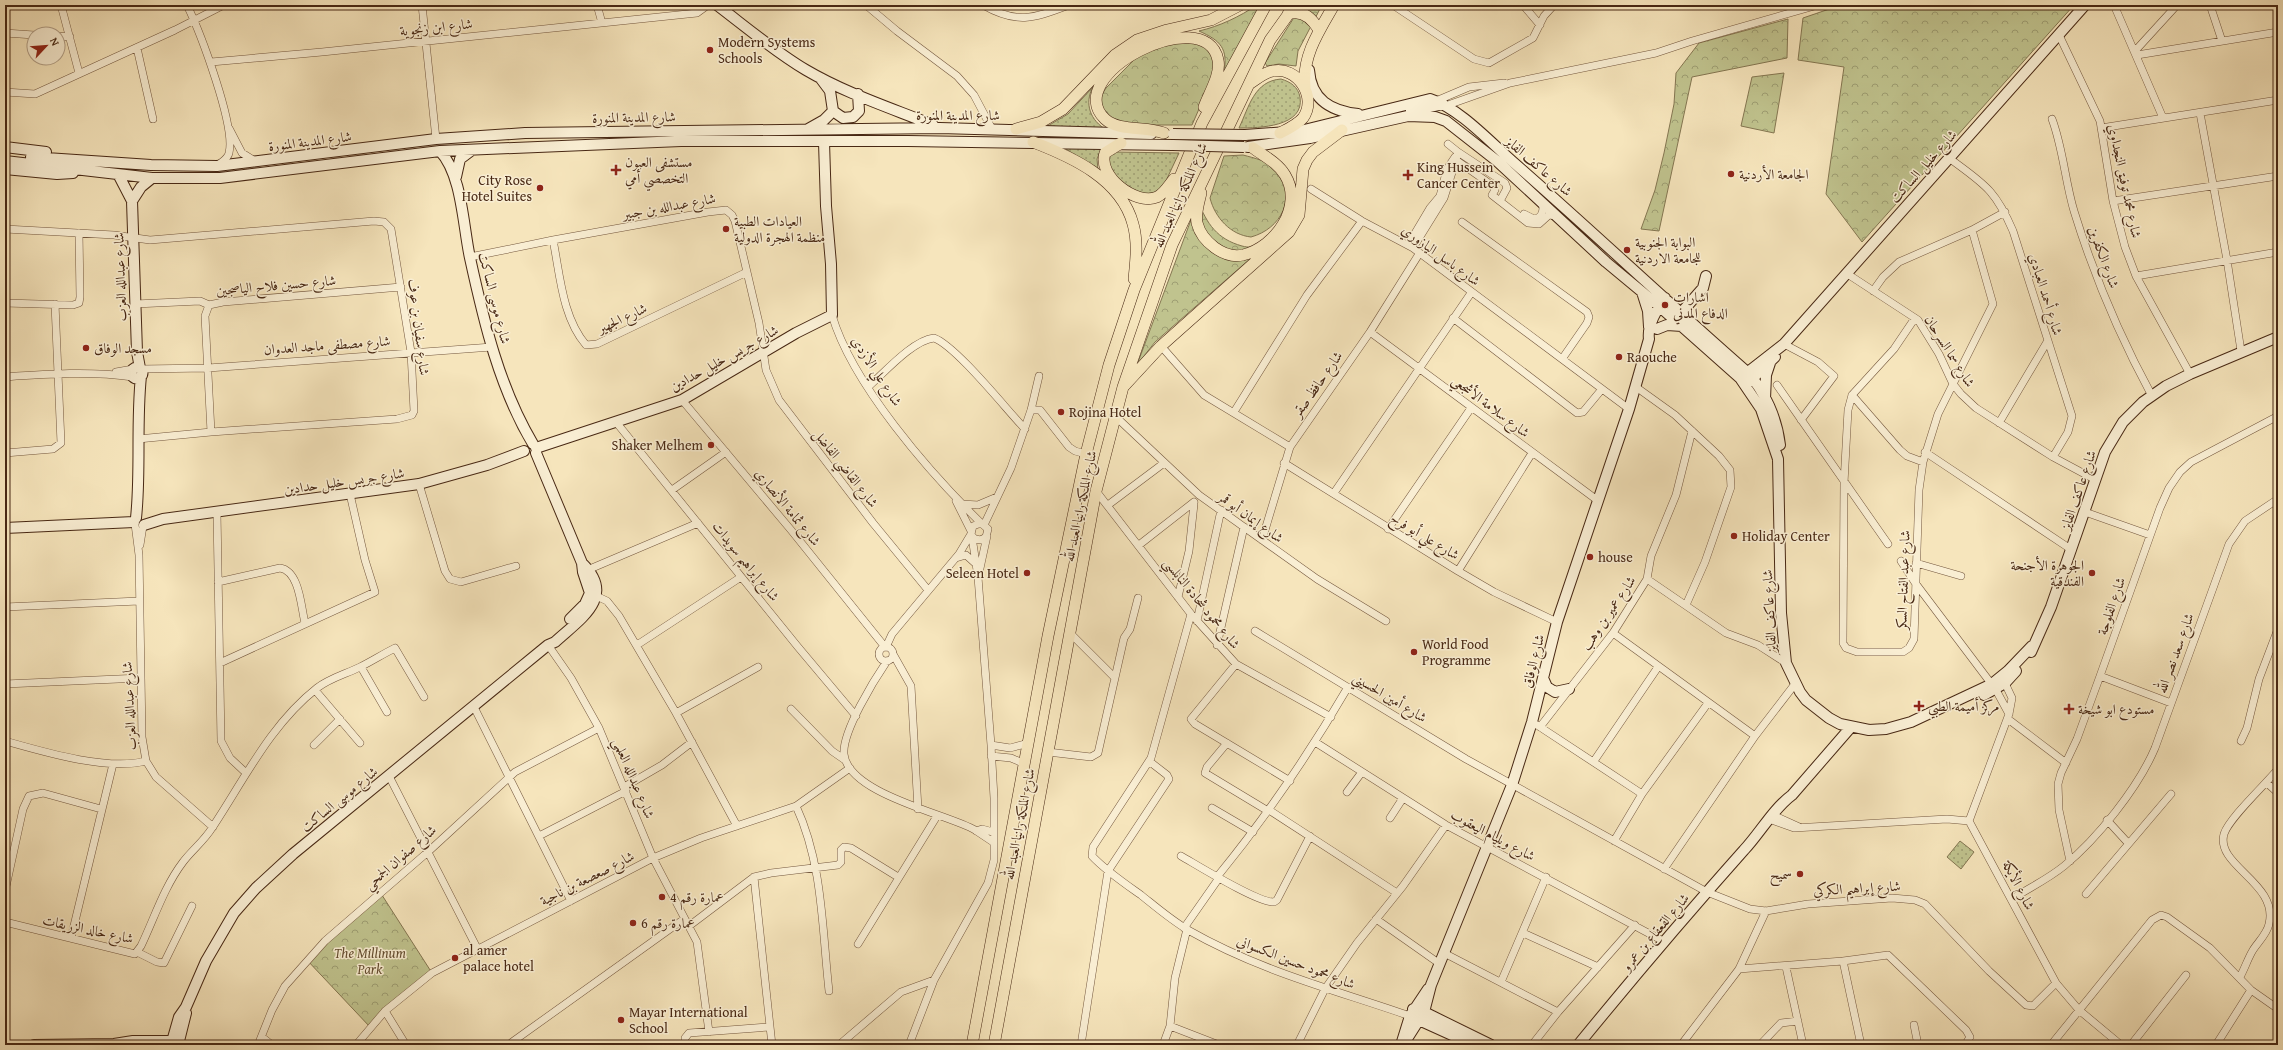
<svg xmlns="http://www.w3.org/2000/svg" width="2283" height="1050" viewBox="0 0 2283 1050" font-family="'Gentium Book Plus',Amiri,serif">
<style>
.grass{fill:url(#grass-dots);stroke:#847651}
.forest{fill:url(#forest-crowns);stroke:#847651}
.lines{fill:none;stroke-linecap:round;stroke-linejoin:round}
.street-casing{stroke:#74573e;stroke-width:8}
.secondary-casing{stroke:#482814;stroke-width:12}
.primary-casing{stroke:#482814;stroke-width:12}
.street{stroke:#f9eed3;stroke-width:7}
.secondary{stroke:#f9eed3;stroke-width:10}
.primary{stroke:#f6e5bc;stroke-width:11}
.secondary-bridge-casing{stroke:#482814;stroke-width:12;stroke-linecap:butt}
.secondary-bridge{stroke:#f9eed3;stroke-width:10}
.poi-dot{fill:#8f2418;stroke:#f9eed3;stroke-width:1.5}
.labels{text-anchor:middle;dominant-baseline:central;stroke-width:3;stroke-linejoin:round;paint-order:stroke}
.street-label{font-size:14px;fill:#482814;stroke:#f9eed3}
.poi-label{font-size:14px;fill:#482814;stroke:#f9eed3;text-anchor:start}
.park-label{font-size:14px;font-style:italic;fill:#664f32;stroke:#f9eed3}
</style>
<defs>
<pattern id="grass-dots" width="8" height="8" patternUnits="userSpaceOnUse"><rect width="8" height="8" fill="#c0c38e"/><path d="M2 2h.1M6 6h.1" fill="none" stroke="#9e9e73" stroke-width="1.8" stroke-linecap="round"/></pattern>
<pattern id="forest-crowns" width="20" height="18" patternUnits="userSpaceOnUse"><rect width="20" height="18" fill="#c0c38e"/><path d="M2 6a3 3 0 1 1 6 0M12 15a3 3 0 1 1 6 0" fill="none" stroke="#9e9e73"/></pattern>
</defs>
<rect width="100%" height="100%" fill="#f6e5bc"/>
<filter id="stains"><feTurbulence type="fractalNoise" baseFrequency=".005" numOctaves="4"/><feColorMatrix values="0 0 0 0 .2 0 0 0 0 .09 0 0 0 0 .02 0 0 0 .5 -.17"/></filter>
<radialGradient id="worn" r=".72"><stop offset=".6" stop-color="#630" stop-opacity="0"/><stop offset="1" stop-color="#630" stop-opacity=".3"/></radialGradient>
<path class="grass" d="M1281,79C1291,82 1298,87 1300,97C1305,127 1259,128 1239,128C1249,107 1254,81 1281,79Z
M1093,87C1084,103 1090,121 1107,130L1046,127L1068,114Z
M1063,147H1102L1097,159L1098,170Z
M1114,152L1179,153L1164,185L1157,192L1140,195L1111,174L1108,159L1110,154Z
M1960,841L1974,852L1961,869L1947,857Z"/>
<path class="forest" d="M1257,5H1261L1224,73C1228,48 1221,41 1199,31C1220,26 1239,17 1257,5Z
M1302,5H1322L1298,51L1296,66L1279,64L1267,66L1265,63Z
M1841,5H2074L1862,242L1826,194L1844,67L1798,60L1803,18Z
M1788,19L1787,58L1692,77L1659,231L1641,229L1655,190L1664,153L1674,104L1676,73L1699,43Z
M1168,43H1202L1216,59L1209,86L1192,125H1128L1105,116L1100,98L1106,88L1139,55Z
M1784,73L1774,133L1741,126L1752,77Z
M1243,155C1254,158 1269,161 1276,170C1298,197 1281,229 1251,237C1231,235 1215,218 1210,198L1224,156Z
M1198,201C1207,224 1217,239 1242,246C1249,248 1253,246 1259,251L1155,342L1137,365Z
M380,892L432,973L370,1027L306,959Z"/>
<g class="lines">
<g class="street-casing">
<path id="street" d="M61,5L79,73
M187,5C200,32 236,126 229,153C228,159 221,162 217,166
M422,5L436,139
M597,5L602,23
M866,5L897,31L957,76L974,95L992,129
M983,5C1018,25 1034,18 1069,5
M1393,5L1474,59L1489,63L1533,38L1544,16L1554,5
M1523,5L1540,25
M2114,5L2163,118
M2210,5L2222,41
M5,33L34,35
M2059,35L2100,121L2113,201L2125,247L2136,276L2190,374
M58,36L70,37
M137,48L153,119
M2135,51L2177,5
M2137,55L2278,32
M211,62L322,52L697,13L708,5
M5,92L35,94L175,30L224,5
M1436,101L1469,87L1504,83
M1445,106L1510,83L1656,53L1692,41L1818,5
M2200,113L2227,260L2241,351
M2052,119C2063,148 2065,181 2074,211C2094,276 2120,337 2152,396
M229,128L242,153L255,161
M2101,128L2278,100
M1448,144L1458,152
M1949,158C1984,184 1995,189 2013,231L2072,416L2068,432L2053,457
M1311,189L1362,221L1413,248L1629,409
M1500,201L1507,188L1505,183L1458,152L1456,160L1493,186L1495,190L1492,195L1528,223L1539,224L1549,215L1557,216
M2113,201L2278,176
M1524,214L1534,219C1543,218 1544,209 1542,202
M1462,222L1587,312L1589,317L1587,323L1562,359
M5,229L114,235L150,240L374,221L384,222L391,229L411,352L414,411L412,415L397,419L211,432L138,439
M553,240C560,274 562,317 586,345L597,344L747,272
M1408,245L1430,208L1440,196L1447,169L1455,157
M1413,248L1444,198L1455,163
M470,257L553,240L708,212L726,210L732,215L735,221L759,323L766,370L779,400L873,523L928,590
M1846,273L1918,320L1939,354L1953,384L1961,394L1976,408L2053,457L2094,479
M2136,276L2278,252
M1873,291L1883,277L1899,262L1972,230L2005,212
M5,303L73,305L79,303L80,297L79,233
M135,304L200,301L209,305
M832,315C852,384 930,473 981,523
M1453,318L1577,413L1583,412L1602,389
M1915,318L1894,349L1852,395L1848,410L1844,483L1843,643L1846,648L1857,652H1903L1909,648L1914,639L1919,490L1923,462L1938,414L1993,304L1972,230
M1370,332L1597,500
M1784,344L1818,362L1834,376L1801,420
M1161,346L1204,395L1290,447
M141,369L208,368L492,347
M116,372L133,369
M5,377C48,374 90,371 133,377
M1777,385L1888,544
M868,387C884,373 913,340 934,338C956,346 1006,409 1025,429
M1636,387L1675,415L1719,456L1730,470L1731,487L1705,562L1686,605
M1852,395L1900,450L1907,456L1923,462
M682,400L791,530L885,647
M1031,410H1040L1069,447L1075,451L1086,454
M1234,412L1307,295L1362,221
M1115,416L1199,495L1317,579L1386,621
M616,422L798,647L856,716
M1999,423L2047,342
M211,432L205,316L209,305L223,302L401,287
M1925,452L2072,550
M5,453L53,449L61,443L55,304
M1284,463L1458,571L1494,592L1557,622
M419,484L445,571L450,579L461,582L516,566
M672,490L726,452
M1096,491L1191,614L1236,664L1331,717
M1334,493L1471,293
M956,501L971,531
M962,504L978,505L997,497
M1108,505L1164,463
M2085,512L2150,535
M217,513L221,741L230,758L245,772
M135,524L139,555L142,737L146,761L156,777L213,827
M984,525L1011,468L1031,410L1039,376
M1388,529L1471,408
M1262,540L1290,447L1370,332L1419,254
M140,545L143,526
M1139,545L1194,502
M956,558L966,555L976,564
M1901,561L1916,584L1996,690L2009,714
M1916,563L1961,576
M585,571L698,523
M1458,571L1532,453
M979,573L987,536
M1647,579L1726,633L1758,645L1786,663
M218,582L280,568C300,571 301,608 305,623
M592,594L607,601L619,616L676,713L737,826
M1178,597L1189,551L1194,504
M5,607L139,601
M1191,614L1151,758L1093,847L1092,856C1106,871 1124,883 1141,895C1156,907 1171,920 1188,930C1260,971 1332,989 1410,1016
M1197,621L1221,510
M1255,631L1466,759L1707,892L1750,909L1766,911L1808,904L1892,898L1915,900L1925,904L1989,971L2026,1005L2033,1006L2056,983
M1070,633L1114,677
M1613,633L1755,736
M548,645L571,678L599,728L653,858L697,942L709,1032
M637,645L741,577
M1217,645L1244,527
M886,647L892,634L959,554L971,534L973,526L981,523L988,529L986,537L981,540L975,539L971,535
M879 654a7 7 0 1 1 14 0a7 7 0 1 1-14 0Z
M893,654L911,686L918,809
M887,661C874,680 842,732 844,754C848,794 947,814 975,830C981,834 987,838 993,842
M220,663L375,592L365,560L350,494
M1236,664L1191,719L1195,724L1290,781
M361,667L387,712
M2100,676L2171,703
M5,684L141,678
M315,690L360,743
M474,707L571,901
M791,709L832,751L845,760
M676,713L758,667
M2008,719L2066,763
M1537,725L1642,794
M1540,727L1613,633L1647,579L1651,556L1676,495L1692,431
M5,741C44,752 107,771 146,761
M2241,741L2247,728L2259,679L2278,629
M1315,742L1446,825L1665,942
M1227,743L1207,767L1205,773L1268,811
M314,745L340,719
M991,745L1010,748L1029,743
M1048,752L1091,757L1098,753L1124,638L1130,629L1138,598
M991,756L1011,758L1025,764
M1594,761L1658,667
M389,776L477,948
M2267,783L2278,793
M624,787L662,765L692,742
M1347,792L1362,772
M796,806C823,864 822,929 829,991
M1212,808L1253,832
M1269,810L1397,893
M1773,815L1799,827
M1390,818L1403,798
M1769,819L1794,828L1947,819L1969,821
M2107,820L2128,843
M1969,821L2056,983L2079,1010L2121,1045
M1969,821L2009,714L2012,698L2003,679
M976,831L982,829L993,832
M539,836L626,791
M1614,841L1642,794L1708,703
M1181,856C1197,865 1258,903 1274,902L1277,900L1310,836
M2070,861L2059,810L2058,784L2061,773L2077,739L2100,676L2160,508L2169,488L2180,472L2191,462L2278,416
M1664,869L1755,736L1795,684
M754,877L772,1045
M1217,877C1266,817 1309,754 1348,687
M5,891L23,809L29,796L43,793L101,809
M2086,894L2171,794
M2012,899C2029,888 2048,879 2064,866C2097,839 2138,788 2155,748L2229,544L2245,521L2278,499
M1376,919L1440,964
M5,922L135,954L141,946C154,919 164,887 183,862C192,850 204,841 212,828C244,780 270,725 317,688C330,678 346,674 360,667C372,661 383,654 395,648L424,697
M689,926L754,877L771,873L838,865L841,862V850L844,847L851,848L898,877
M1184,928L1219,878
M1523,933L1598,967
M71,938L113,764
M858,944L937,816
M137,952L157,962L164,963L192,906
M1444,953L1558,1012
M1843,961L1861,1045
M1786,967L1803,1045
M1739,969L1843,961L1888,955L1966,1030L1970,1037L1965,1045
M2240,977C2245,968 2248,958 2253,950C2258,942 2267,934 2269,924C2279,883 2215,866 2224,834C2229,818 2266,784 2278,769
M1501,982L1546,877
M385,1011L406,1045
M1914,1025L1918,1045
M1170,1026L1219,1045
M262,1037L272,1045
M258,1045L272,1010L285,986L325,941L429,851L515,772L599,728
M356,1045L385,1011L432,973L653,858L701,838L796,806L850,768
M508,1045L684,919
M686,1045L685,1038L689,1033L769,1027
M839,1045L901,992L934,980
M909,1045L934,980L988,883L994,860V798L991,745L978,577L972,537
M1081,1045L1108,871L1169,779L1167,775L1149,761
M1163,1045L1170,1026L1175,978L1187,929
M1297,1045L1325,989L1357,943L1403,886L1446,825
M1532,1045L1558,1012L1635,925
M1681,1045L1739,969L1766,911
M1760,1045L1781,1023L1798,1021
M2051,1045L2152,920L2161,915L2167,917L2210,948L2251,990L2278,1009
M2131,1045L2186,975
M2216,1045L2251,990"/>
</g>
<g class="secondary-casing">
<path id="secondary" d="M717,5C746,27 774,51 806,70C845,93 891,108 933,125
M1309,70C1311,100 1331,111 1358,114
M833,111L843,118L853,117L859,111L858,94
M1411,111L1443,104
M808,129L824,120L833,111L830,91L821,79
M1245,135L1300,131L1430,99C1459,108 1490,142 1513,162C1592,231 1668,303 1747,372C1765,391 1777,419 1780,445
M5,147L46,152
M1248,147L1310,138L1408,116L1435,117L1446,121L1497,161L1606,262L1659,306L1740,378L1761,409L1778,459L1781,613L1786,663L1800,692L1806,700L1829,718L1840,724L1869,730L1886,729L1911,722L1992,684L2008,671L2032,646
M440,151C462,174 463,226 470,258C484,322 499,387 533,444
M31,157L151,165L217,166L436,139L525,133L940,128L1151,134
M5,161L152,178H220L440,151L681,141H908L1173,145
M5,169L57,174L73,173
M118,174L132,201L137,352L140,368
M456,177L460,159L472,150
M132,201L141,187L152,178
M1642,292L1648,311L1649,327
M1681,313L1703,288L1706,276
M1657,329L1667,325L1682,326
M131.5 373a5.5 5.5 0 1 1 11 0a5.5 5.5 0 1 1-11 0Z
M1743,376L1784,344L2085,5
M1749,382L1775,357
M1765,399L1766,375L1770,363
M536,448L682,400L796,333L832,315L831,264L826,206L824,142
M536,453L582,563L583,572L590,593L585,604L570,619
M136,518C141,471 136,424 141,376
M144,525L163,519L419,484L487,465L524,451
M5,528L134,522
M2031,652L2051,607L2105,452L2123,422L2143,402L2166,386L2190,374L2278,337
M1543,678L1547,687L1555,692L1569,689
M1984,695L2005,683L2016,671
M1413,1009L1424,1012L1491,1045
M1410,1016L1474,1045
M34,1045L114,1044L133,1041H178
M171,1045L179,1017L186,1007L206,961L234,913L256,888L293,854L548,645L555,642C580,619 617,597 582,563
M178,1045L186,1013
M1401,1045L1410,1016L1428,989
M1403,1045L1424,1012L1431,985L1512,785L1532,722L1557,622L1629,409L1649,339C1647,326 1657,308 1665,298
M1578,1045C1632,979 1687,914 1744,850C1760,833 1773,809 1792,795L1851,727"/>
</g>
<g class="primary-casing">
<path id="primary" d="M1288,14C1302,9 1312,18 1319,30
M1249,84C1256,80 1264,72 1273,71C1297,66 1318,97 1303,118C1297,125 1288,129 1280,133
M1305,87C1302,56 1319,31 1334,5
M1016,129L1041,122L1063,109L1115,55L1137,40L1167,30L1211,20L1240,5
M1164,133C1146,126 1119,132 1105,119C1059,75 1206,0 1218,60C1221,75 1209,93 1204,107
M1033,142C1072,157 1121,179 1133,224C1138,242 1136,260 1134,279
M1121,143L1105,153C1097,176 1136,206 1157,197C1164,194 1169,185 1174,179
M1201,193C1199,202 1195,214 1197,223C1202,242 1224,259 1243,255C1276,247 1304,206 1285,175C1278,163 1264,156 1253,148
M1125,385L1161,346L1289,232L1299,215L1303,169L1307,160L1313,152L1342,130
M972,1045L1048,636L1086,454L1109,365L1134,290L1202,123L1266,5
M994,1045L1096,491L1123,387L1172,245L1270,40L1295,5"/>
</g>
<use href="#street" class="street"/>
<use href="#secondary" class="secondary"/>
<use href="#primary" class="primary"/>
<g class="secondary-bridge-casing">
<path id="secondary-bridge" d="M1173,134L1245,135
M1173,145L1244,147"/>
</g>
<use href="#secondary-bridge" class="secondary-bridge"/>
</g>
<g class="poi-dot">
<circle cx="710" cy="50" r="4"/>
<path d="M614 164h4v4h4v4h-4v4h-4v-4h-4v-4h4z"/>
<circle cx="1731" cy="174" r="4"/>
<path d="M1406 169h4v4h4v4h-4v4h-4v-4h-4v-4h4z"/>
<circle cx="540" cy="188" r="4"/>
<circle cx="726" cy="229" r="4"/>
<circle cx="1627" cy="250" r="4"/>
<circle cx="1665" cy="305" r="4"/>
<circle cx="86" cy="348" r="4"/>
<circle cx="1619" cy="357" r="4"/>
<circle cx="1061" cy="412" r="4"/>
<circle cx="711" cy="445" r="4"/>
<circle cx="1734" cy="536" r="4"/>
<circle cx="1590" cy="557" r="4"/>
<circle cx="1027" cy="573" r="4"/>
<circle cx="2092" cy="573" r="4"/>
<circle cx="1414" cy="652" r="4"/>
<path d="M1917 700h4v4h4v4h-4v4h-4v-4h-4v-4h4z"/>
<path d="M2067 703h4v4h4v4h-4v4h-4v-4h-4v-4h4z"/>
<circle cx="1800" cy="874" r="4"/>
<circle cx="662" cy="897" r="4"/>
<circle cx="633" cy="923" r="4"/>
<circle cx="455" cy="958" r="4"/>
<circle cx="621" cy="1020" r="4"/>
</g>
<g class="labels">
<g class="street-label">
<text transform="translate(436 27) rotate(-6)">شارع ابن زنجوية</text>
<text x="958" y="115">شارع المدينة المنورة</text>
<text transform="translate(634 117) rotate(-1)">شارع المدينة المنورة</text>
<text transform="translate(310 141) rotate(-7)">شارع المدينة المنورة</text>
<text transform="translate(1539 166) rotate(41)">شارع عاكف الفايز</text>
<text transform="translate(1923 166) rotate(-48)">شارع خليل الساكت</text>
<text transform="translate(2125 181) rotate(78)">شارع محمد توفيق النجداوي</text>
<text transform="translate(1180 195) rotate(-66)">شارع الملكة رانيا العبد الله</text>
<text transform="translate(669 206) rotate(-10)">شارع عبدالله بن جبير</text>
<text transform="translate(1441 255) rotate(36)">شارع باسل اليازوري</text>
<text transform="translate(2104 257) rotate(70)">شارع الكفرين</text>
<text transform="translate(120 277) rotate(-92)">شارع عبدالله العزب</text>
<text transform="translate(276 285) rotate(-5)">شارع حسين فلاح الياصجين</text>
<text transform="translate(2046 294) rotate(73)">شارع أحمد العبادي</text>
<text transform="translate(495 298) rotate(76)">شارع موسى الساكت</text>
<text transform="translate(622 318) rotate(-25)">شارع الجهير</text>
<text transform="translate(419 327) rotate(83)">شارع سفيان بن عوف</text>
<text transform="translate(327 345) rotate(-4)">شارع مصطفى ماجد العدوان</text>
<text transform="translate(1950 351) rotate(58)">شارع سما السرحان</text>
<text transform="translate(724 358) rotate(-29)">شارع جريس خليل حدادين</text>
<text transform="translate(877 371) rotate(57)">شارع علي الأزدي</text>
<text transform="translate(1317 384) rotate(-55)">شارع حافظ صقر</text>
<text transform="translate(1491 406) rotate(37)">شارع سلامة الأشجعي</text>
<text transform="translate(846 468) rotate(52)">شارع القاضي الفاضل</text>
<text transform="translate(344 481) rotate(-8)">شارع جريس خليل حدادين</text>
<text transform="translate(2078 490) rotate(-71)">شارع عاكف الفايز</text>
<text transform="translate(1080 506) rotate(-78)">شارع الملكة رانيا العبد الله</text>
<text transform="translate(788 507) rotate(51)">شارع ثمامة الأنصاري</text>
<text transform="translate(1251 517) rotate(36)">شارع إيمان أبو قمر</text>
<text transform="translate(1425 536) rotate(31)">شارع علي أبو فرح</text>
<text transform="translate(746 561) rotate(51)">شارع إبراهيم سويدات</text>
<text transform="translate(1903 580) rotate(-88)">شارع عبد الفتاح السكر</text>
<text transform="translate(1202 603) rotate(51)">شارع محمود شحادة النابلسي</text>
<text transform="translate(2111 606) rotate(-71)">شارع الفلوجة</text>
<text transform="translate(1769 611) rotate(-93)">شارع عاكف الفايز</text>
<text transform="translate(1608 613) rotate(-56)">شارع عمير بن وهب</text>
<text transform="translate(2175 653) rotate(-70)">شارع سعد نصر الله</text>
<text transform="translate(1533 661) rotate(-76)">شارع الوفاق</text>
<text transform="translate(1390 697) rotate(31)">شارع أمين الحسيني</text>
<text transform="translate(129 706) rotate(-93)">شارع عبدالله العزب</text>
<text transform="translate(634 778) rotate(67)">شارع عبدالله العلمي</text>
<text transform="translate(339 799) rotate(-39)">شارع موسى الساكت</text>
<text transform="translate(1019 824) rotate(-79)">شارع الملكة رانيا العبد الله</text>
<text transform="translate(1493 835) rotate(28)">شارع ويليام اليعقوب</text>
<text transform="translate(400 857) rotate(-41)">شارع صفوان الجمحي</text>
<text transform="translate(587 878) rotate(-27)">شارع صعصعة بن ناجية</text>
<text transform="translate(2019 885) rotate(63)">شارع الأيكة</text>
<text transform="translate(1857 888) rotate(-3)">شارع إبراهيم الكركي</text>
<text transform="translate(88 929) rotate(12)">شارع خالد الزريقات</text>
<text transform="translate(1655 932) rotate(-50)">شارع القعقاع بن عمرو</text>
<text transform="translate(1296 962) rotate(21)">شارع محمود حسين الكسواني</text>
</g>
<g class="poi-label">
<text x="718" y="42">Modern Systems<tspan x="718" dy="16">Schools</tspan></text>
<text x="625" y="162">مستشفى العيون<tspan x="625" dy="16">التخصصي أمي</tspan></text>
<text x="1417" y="167">King Hussein<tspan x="1417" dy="16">Cancer Center</tspan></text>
<text x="1739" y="174">الجامعة الأردنية</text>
<text x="532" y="180" text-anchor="end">City Rose<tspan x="532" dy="16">Hotel Suites</tspan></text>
<text x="734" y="221">العيادات الطبية<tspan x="734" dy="16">منظمة الهجرة الدولية</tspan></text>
<text x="1635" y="242">البوابة الجنوبية<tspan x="1635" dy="16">للجامعة الاردنية</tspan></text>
<text x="1673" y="297">اشارات<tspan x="1673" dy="16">الدفاع المدني</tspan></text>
<text x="94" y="348">مسجد الوفاق</text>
<text x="1627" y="357">Raouche</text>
<text x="1069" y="412">Rojina Hotel</text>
<text x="703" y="445" text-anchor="end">Shaker Melhem</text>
<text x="1742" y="536">Holiday Center</text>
<text x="1598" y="557">house</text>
<text x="2084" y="565" text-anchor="end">الجوهرة الأجنحة<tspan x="2084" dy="16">الفندقية</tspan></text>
<text x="1019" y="573" text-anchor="end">Seleen Hotel</text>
<text x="1422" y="644">World Food<tspan x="1422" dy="16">Programme</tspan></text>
<text x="1928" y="706">مركز أميمة الطبي</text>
<text x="2078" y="709">مستودع ابو شيخة</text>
<text x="1792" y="874" text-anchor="end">سميح</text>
<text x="670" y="897">عمارة رقم 4</text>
<text x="641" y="923">عمارة رقم 6</text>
<text x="463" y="950">al amer<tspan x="463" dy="16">palace hotel</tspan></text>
<text x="629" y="1012">Mayar International<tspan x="629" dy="16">School</tspan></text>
</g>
<g class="park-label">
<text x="370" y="953">The Millinum<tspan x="370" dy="16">Park</tspan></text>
</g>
</g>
<rect width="2283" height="1050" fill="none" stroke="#f6e5bc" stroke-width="20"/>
<rect x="6" y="6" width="2271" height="1038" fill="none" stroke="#482814" stroke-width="2"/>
<rect x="10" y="10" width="2263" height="1030" fill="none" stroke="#482814"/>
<g transform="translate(46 46) rotate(64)"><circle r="19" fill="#f9eed3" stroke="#b29f87"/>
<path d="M0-3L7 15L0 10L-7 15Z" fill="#8f2418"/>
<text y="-6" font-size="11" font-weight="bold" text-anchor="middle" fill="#482814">N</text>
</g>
<rect width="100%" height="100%" filter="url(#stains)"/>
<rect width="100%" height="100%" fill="url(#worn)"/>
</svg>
